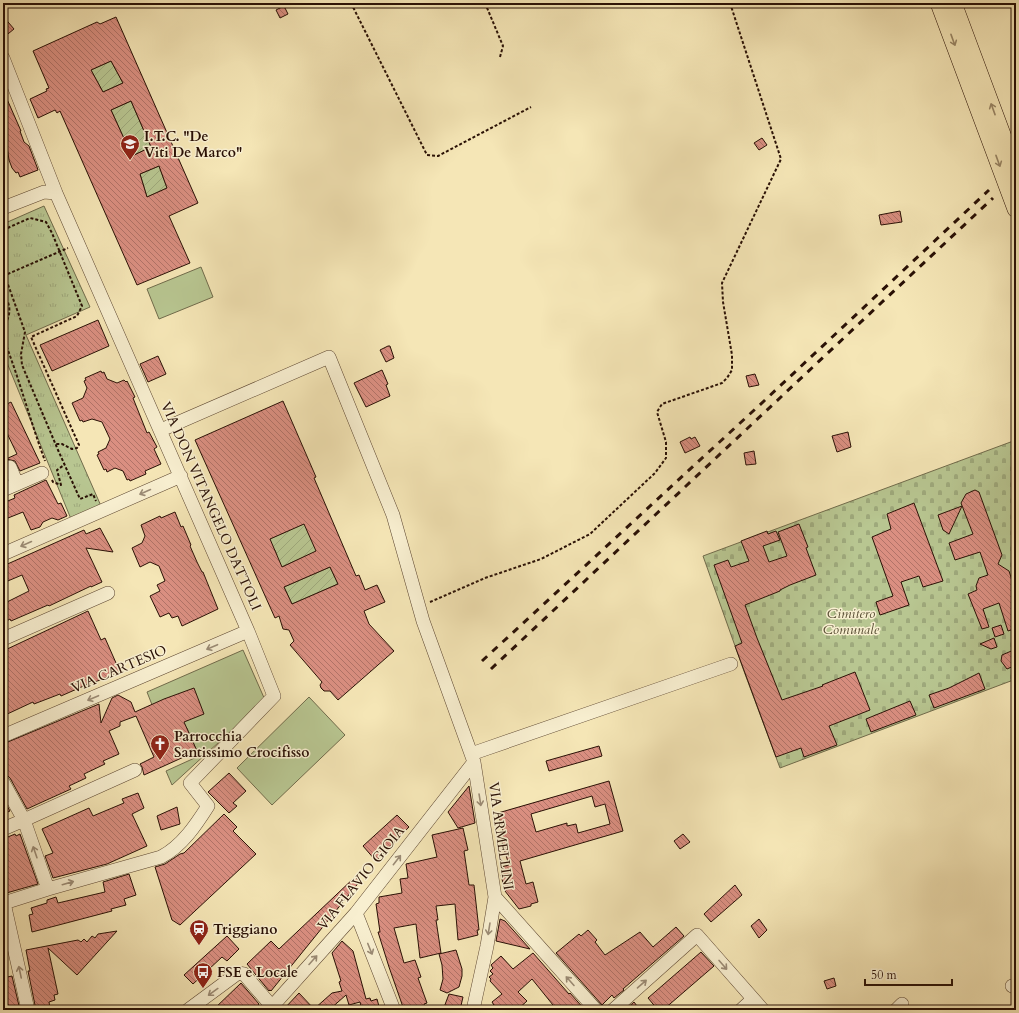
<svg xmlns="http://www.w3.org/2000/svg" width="1019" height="1013" viewBox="0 0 1019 1013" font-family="Cardo,serif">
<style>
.grass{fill:#b8c691;stroke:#706b4b}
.cemetery{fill:url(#cemetery-stones);stroke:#706b4b}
.park{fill:url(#park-tufts);stroke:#706b4b}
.garden{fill:url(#garden-furrows);stroke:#706b4b}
.building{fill:url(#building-back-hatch);stroke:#291005;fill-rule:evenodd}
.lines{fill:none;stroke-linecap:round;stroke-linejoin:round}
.minor-casing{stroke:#5c4631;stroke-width:14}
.major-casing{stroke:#291005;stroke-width:18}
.path{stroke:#291005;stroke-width:2;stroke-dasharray:3 2;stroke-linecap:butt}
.minor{stroke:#f8efd0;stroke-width:13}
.major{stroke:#f5e6b6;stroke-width:17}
.rail{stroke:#291005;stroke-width:3;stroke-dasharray:7 7;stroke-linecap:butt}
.oneway{stroke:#998666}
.oneway2{stroke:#9b8b75}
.labels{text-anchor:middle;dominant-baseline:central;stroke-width:3;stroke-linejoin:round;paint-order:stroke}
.poi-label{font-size:14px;font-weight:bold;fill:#291005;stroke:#f8efd0;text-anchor:start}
.street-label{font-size:14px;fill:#291005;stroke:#f8efd0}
.park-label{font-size:14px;font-style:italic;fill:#5b5036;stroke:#f8efd0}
</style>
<defs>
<pattern id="cemetery-stones" width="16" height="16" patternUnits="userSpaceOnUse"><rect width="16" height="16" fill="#b8c691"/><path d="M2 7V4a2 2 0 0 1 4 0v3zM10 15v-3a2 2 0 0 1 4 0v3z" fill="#9ea97c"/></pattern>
<pattern id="park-tufts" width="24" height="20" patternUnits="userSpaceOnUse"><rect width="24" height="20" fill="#b8c691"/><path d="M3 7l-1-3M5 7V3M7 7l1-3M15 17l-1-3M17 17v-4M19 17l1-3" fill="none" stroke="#9ea97c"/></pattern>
<pattern id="garden-furrows" width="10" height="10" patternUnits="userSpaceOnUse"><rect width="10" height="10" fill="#b8c691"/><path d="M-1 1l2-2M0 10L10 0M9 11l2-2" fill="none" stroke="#9ea97c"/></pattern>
<pattern id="building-back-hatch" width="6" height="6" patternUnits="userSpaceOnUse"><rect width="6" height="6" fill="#da8f81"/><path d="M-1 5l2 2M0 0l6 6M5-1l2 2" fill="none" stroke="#b17368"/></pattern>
</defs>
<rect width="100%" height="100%" fill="#f5e6b6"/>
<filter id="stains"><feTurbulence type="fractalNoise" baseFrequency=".005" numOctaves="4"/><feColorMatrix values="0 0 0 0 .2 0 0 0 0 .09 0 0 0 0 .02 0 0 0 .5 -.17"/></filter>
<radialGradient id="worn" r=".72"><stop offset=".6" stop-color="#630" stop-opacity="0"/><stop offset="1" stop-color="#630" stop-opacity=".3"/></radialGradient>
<path class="grass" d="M201,267L213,297L159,319L147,289Z
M243,650L265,700L172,785L166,771L199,756L187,728L165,738L147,692Z
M309,697L345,735L272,805L237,768Z"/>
<path class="cemetery" d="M1016,440V679L780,768L745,674L703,556Z"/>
<path class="park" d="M44,206L90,307L26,335L101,506L71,519L3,353V224Z"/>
<path class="garden" d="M111,61L123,83L103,92L91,70Z
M131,101L151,147L132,156L111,110Z
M159,166L167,188L147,197L140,174Z
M310,521L322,549L277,569L272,558L277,555L275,550L265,541Z
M330,567L338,584L292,604L284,587Z"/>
<path class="building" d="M284,6L288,14L280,18L276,10Z
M3,16L14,29L3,38Z
M116,17L198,203L169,216L190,263L137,285L60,111L57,113L55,110L38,118L30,99L47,91L46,89L49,88L33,51L97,22L100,24ZM111,61L123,83L103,92L91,70ZM131,101L151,147L132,156L111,110ZM159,166L167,188L147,197L140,174Z
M3,90L21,131H20L24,142L29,146L37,167L38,170L20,177L18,172L16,173L12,168L9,160L6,139L3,140Z
M762,138L767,145L759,150L754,143Z
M900,211L902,222L881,225L879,215Z
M98,320L109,346L52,371L40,345Z
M388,346H390L394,358L386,362L380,350Z
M158,356L166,374L148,382L140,364Z
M382,370L388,384L386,385L390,396L366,407L354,383Z
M101,371L102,373L104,372L107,379L117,383L124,380L126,382L127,381L135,397L133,398L147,433L149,432L157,447L154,449L161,464L145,471L146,474L130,481L129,479L127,480L123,471L115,468L107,472L106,469L104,470L97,455L99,454L98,452L106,448L110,439L102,422L92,419L83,422L82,420L80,421L72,403L83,398L87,388L84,381L86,380L85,378Z
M755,374L759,385L749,387L746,376Z
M283,401L316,477L314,478L356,576L359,575L365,590L377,585L385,602L364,611L369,624L394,651L338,700L330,691H324L321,688L320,685L322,682L290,645L294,641L289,630L283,629L279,616L275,618L195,440ZM304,524L316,551L282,567L270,539ZM330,567L338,584L292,604L284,587Z
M11,402L40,463L20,471L15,461L6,459L17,454L3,425V406Z
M848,432L851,447L837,452L832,436Z
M690,437L691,439L695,437L700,446L685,453L680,442Z
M754,451L756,464L746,465L744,453Z
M46,480L58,504L61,503L67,516L58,520L52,518L43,522L40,527L31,530L23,512L3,520V503L15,498L14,495Z
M975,490L979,492L1002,555L998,564L1009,571L1016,593V618H1014L1016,628L1008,631L999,603L983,609L989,627L982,629L968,594L977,590L976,586L979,578L988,575L980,552L955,560L949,543L973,534L961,503L966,494Z
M914,503L943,581L923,587L919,576L901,582L909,605L880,615L876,602L893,596L872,537L891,529L887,514Z
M962,506L949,534L943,530L938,515Z
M175,512L181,527L183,526L191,545L190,546L197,562L202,572H203L218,609L182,626L178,616L172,618L169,613L160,617L150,596L160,591L157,585L165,581L159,566L150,562L140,567L132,548L142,543L145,536L141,525L160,516L161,518Z
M799,524L808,547L806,548L816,575L790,585L780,590V591L745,605L757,638L782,700L823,686L822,685L855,672L870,710L829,726L837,745L804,757L801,748L776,757L735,646L742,643L714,565L728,560L731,567L749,561L741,541L767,531L768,534L776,531L780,540L763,546L769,562L787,556L778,532Z
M100,528L113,552L86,548L102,582L91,587V586L49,606L48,605L11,621L10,619L3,623V604L29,591L22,575L3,583V566L84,530L86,534Z
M88,611L101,640L105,638L120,672L95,682V681L61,696L60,694L34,704L33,702L3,716V651Z
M1001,625L1004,634L995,637L992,628Z
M994,638L997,647L991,649L980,644Z
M1016,649V665L1007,669L1001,661L1002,655Z
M979,673L985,689L934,708L929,695L949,688Z
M194,688L204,714L184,722L197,751L144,775L142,767L140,764L154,757L136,716L120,722V726L109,731L119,754L103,761L105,764L84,774L86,778L69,786L71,789L40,803L27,809L10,778L7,775L3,774V744L99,704L101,723L112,698L118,695L131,702L135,712L164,699Z
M910,701L916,715L871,732L866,719Z
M599,746L602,756L549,771L546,761Z
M229,773L246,791L233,803L237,806L229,813L208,792Z
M609,781L623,831L520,861L526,884L533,882L538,902L531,904V906L519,909L505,891L501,875L503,876L501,867L509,865L500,836L504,835L498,813ZM592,796L595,807L605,804L610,824L578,833L576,824L567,826V823L536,832L531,814Z
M469,786L475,823L458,828L448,812Z
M138,793L144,808L132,814L147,846L107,864L53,878L45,856L53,853L42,829L89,808L93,816L124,803L122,799Z
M3,799L10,811L3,814Z
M177,807L180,824L161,830L157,816Z
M224,814L237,827L233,831L256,854L180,925L172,920L155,867L165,864L180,854L184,853Z
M397,815L409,827L376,861L363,846Z
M463,828L468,850L464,851L469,885H474L479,930H477L478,935L458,940L455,904L436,906L438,920H436L441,953L420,958L416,924L394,928L404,963L415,960L421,977L418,978L427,1003L424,1004L426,1010H404L389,967L378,932H380L376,904L379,903V897L402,893L400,879L408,878L406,864L437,857L432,835Z
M15,834L16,836L20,834L38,884L3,894V876L6,875L3,863V839Z
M683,834L690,842L680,849L674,841Z
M129,874L136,895L124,899L126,905L111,909L112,911L32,932L29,915L33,914L31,908L47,903V900L56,897L58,903L105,892L103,882Z
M355,877L360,881L271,991L270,990L269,991L247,964L271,941L279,949Z
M735,885L742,895L711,922L704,914Z
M500,919L505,921L530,949L496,941Z
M759,919L767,930L759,938L751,926Z
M676,927L684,936L623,989L624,990L614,998L612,995L602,1005L556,953L579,934L581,936L588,930L597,940L595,942L605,955L640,932L653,947Z
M117,931L77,975L48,948L58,994L54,995L55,1000L49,1002L50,1008L36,1010L28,971H30L26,950L78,940L81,942L84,939L87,942L92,936L95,938L98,934Z
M227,936L239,949L227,961L222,957L193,984L184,975Z
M342,941L353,951L366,999L370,998L371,1001L377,999L380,1010H353L361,1006L360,1002L349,1005L346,995L329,1010H283L299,993L314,1009L332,993L342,991L339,982L341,981L332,953Z
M456,950L462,969V976L459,987L447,993L440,990L443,979L442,965L439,954Z
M701,952L714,966L663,1010H658L648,998Z
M533,953L569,994L570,993L585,1010H557L532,979L518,992L527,1001L517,1010H497L492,1002L502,994L490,981L491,979L489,977L493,974L490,971L493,968L491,965L501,956L513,969Z
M12,976L20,1010H10L3,992V978Z
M834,978L836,986L827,989L824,981Z
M241,983L259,1004L254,1010H213Z
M449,994L463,997L460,1010H443Z
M634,1002L640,1010H625Z"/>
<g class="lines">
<g class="minor-casing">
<path id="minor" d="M3,58L56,193L248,631L274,696L190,783L208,806C196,825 182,846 161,857L48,889L4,903L28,1010
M3,208L44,192L56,193
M161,430L329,357L393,515L423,621L474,762L495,897L487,946L473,1010
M10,467L17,484
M3,490L42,473
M3,554L181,476
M3,639L108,593
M3,736L248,631
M471,754L731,664
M3,782L24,820L48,889
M3,829L24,820L135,770
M495,897L596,1010
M356,913L394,1010
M1012,986L1016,988
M188,1010L238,973L244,974L275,1010
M269,1010L356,913L474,762
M613,1010L697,935L763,1010
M741,1010L753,999
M896,1010L902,1004"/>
</g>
<g class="major-casing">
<path id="major" d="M939,3L1016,209
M953,3L1016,172"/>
</g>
<path class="path" d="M351,3L427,155L438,156L531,107
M485,3L503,46L500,57
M3,230L30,218L46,222L52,233L82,306L77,316L31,337L79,445L77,448L72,449L62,444H55
M6,275V279L25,332L21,354L22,365L58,450L80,499L93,494L96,501
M3,276L68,248
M3,294C12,304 11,317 3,327
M3,337C19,378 30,420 45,461
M52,480L53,482L61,485L57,470L64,465
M430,602L485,578L541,559L590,534L655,473L666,458V442L657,412L662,404L722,383L727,378L732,370V355L723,302L722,283L781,159L730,3"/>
<use href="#minor" class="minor"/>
<use href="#major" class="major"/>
<path class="rail" d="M482,661L764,401L989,190
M491,669L993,198"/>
</g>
<defs><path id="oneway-shaft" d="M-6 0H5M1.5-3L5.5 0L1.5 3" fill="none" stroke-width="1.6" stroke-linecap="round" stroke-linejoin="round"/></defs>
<g class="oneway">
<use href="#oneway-shaft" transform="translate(953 40) rotate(70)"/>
<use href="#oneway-shaft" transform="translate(993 109) rotate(-110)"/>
<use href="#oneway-shaft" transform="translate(998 161) rotate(70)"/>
</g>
<g class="oneway2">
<use href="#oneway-shaft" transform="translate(145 492) rotate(156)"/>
<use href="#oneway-shaft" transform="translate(26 544) rotate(156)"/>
<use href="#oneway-shaft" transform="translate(212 647) rotate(157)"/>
<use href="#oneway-shaft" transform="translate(93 698) rotate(157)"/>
<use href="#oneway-shaft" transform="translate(480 800) rotate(81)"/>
<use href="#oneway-shaft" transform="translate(35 852) rotate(-109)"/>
<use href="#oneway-shaft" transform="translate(397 860) rotate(-52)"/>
<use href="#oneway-shaft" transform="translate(68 883) rotate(-16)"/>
<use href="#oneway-shaft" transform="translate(489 929) rotate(99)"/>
<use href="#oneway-shaft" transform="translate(370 949) rotate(68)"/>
<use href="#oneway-shaft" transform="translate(313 960) rotate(-48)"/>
<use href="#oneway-shaft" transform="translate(723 965) rotate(49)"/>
<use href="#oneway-shaft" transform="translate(20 972) rotate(-102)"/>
<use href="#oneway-shaft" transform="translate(570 981) rotate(-132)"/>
<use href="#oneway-shaft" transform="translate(642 984) rotate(-41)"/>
<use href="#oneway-shaft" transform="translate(213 992) rotate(144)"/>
</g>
<defs>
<g id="university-pin" transform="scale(1)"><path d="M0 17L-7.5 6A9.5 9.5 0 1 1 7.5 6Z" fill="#8f2418" stroke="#f8efd0"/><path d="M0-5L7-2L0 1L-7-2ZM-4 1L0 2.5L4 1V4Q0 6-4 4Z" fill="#fff"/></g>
<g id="church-pin" transform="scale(1)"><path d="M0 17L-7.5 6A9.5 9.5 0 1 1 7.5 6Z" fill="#8f2418" stroke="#f8efd0"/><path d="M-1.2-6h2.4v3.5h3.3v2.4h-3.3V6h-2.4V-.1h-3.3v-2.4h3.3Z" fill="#fff"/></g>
<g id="station-pin" transform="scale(1)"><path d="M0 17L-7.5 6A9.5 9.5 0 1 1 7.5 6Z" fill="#8f2418" stroke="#f8efd0"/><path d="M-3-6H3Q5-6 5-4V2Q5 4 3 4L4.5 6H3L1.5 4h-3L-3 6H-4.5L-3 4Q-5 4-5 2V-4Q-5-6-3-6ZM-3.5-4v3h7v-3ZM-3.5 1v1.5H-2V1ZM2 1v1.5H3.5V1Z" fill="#fff"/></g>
<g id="bus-pin" transform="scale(1)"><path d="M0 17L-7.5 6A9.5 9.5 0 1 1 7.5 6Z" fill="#8f2418" stroke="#f8efd0"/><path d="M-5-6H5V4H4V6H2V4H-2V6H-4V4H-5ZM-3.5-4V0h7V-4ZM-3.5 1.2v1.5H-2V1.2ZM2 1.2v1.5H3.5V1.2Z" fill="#fff"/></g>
</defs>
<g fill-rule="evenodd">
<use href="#university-pin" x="130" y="144"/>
<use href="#church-pin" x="160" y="744"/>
<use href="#station-pin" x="199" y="929"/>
<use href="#bus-pin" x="203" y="972"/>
</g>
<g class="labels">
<g class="poi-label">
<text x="144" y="136">I.T.C. "De<tspan x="144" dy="16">Viti De Marco"</tspan></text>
<text x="174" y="736">Parrocchia<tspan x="174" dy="16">Santissimo Crocifisso</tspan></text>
<text x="213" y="929">Triggiano</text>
<text x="217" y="972">FSE e Locale</text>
</g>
<g class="street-label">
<text transform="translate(211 506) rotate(66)">VIA DON VITANGELO DATTOLI</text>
<text transform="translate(119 669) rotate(-23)">VIA CARTESIO</text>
<text transform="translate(501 836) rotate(82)">VIA ARMELLINI</text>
<text transform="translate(361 878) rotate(-51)">VIA FLAVIO GIOIA</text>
</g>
<g class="park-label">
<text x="851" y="613">Cimitero<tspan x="851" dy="16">Comunale</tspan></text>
</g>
</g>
<rect width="1019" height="1013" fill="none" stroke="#f5e6b6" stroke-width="16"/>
<rect x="4" y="4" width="1011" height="1005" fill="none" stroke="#291005" stroke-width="2"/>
<rect x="8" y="8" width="1003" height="997" fill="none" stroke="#291005"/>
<path d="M865 979v6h87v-6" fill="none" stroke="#291005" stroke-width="2"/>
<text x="871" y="979" font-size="12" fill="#291005" stroke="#f8efd0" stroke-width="3" paint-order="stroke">50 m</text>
<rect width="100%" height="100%" filter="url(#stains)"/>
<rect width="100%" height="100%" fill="url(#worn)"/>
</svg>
